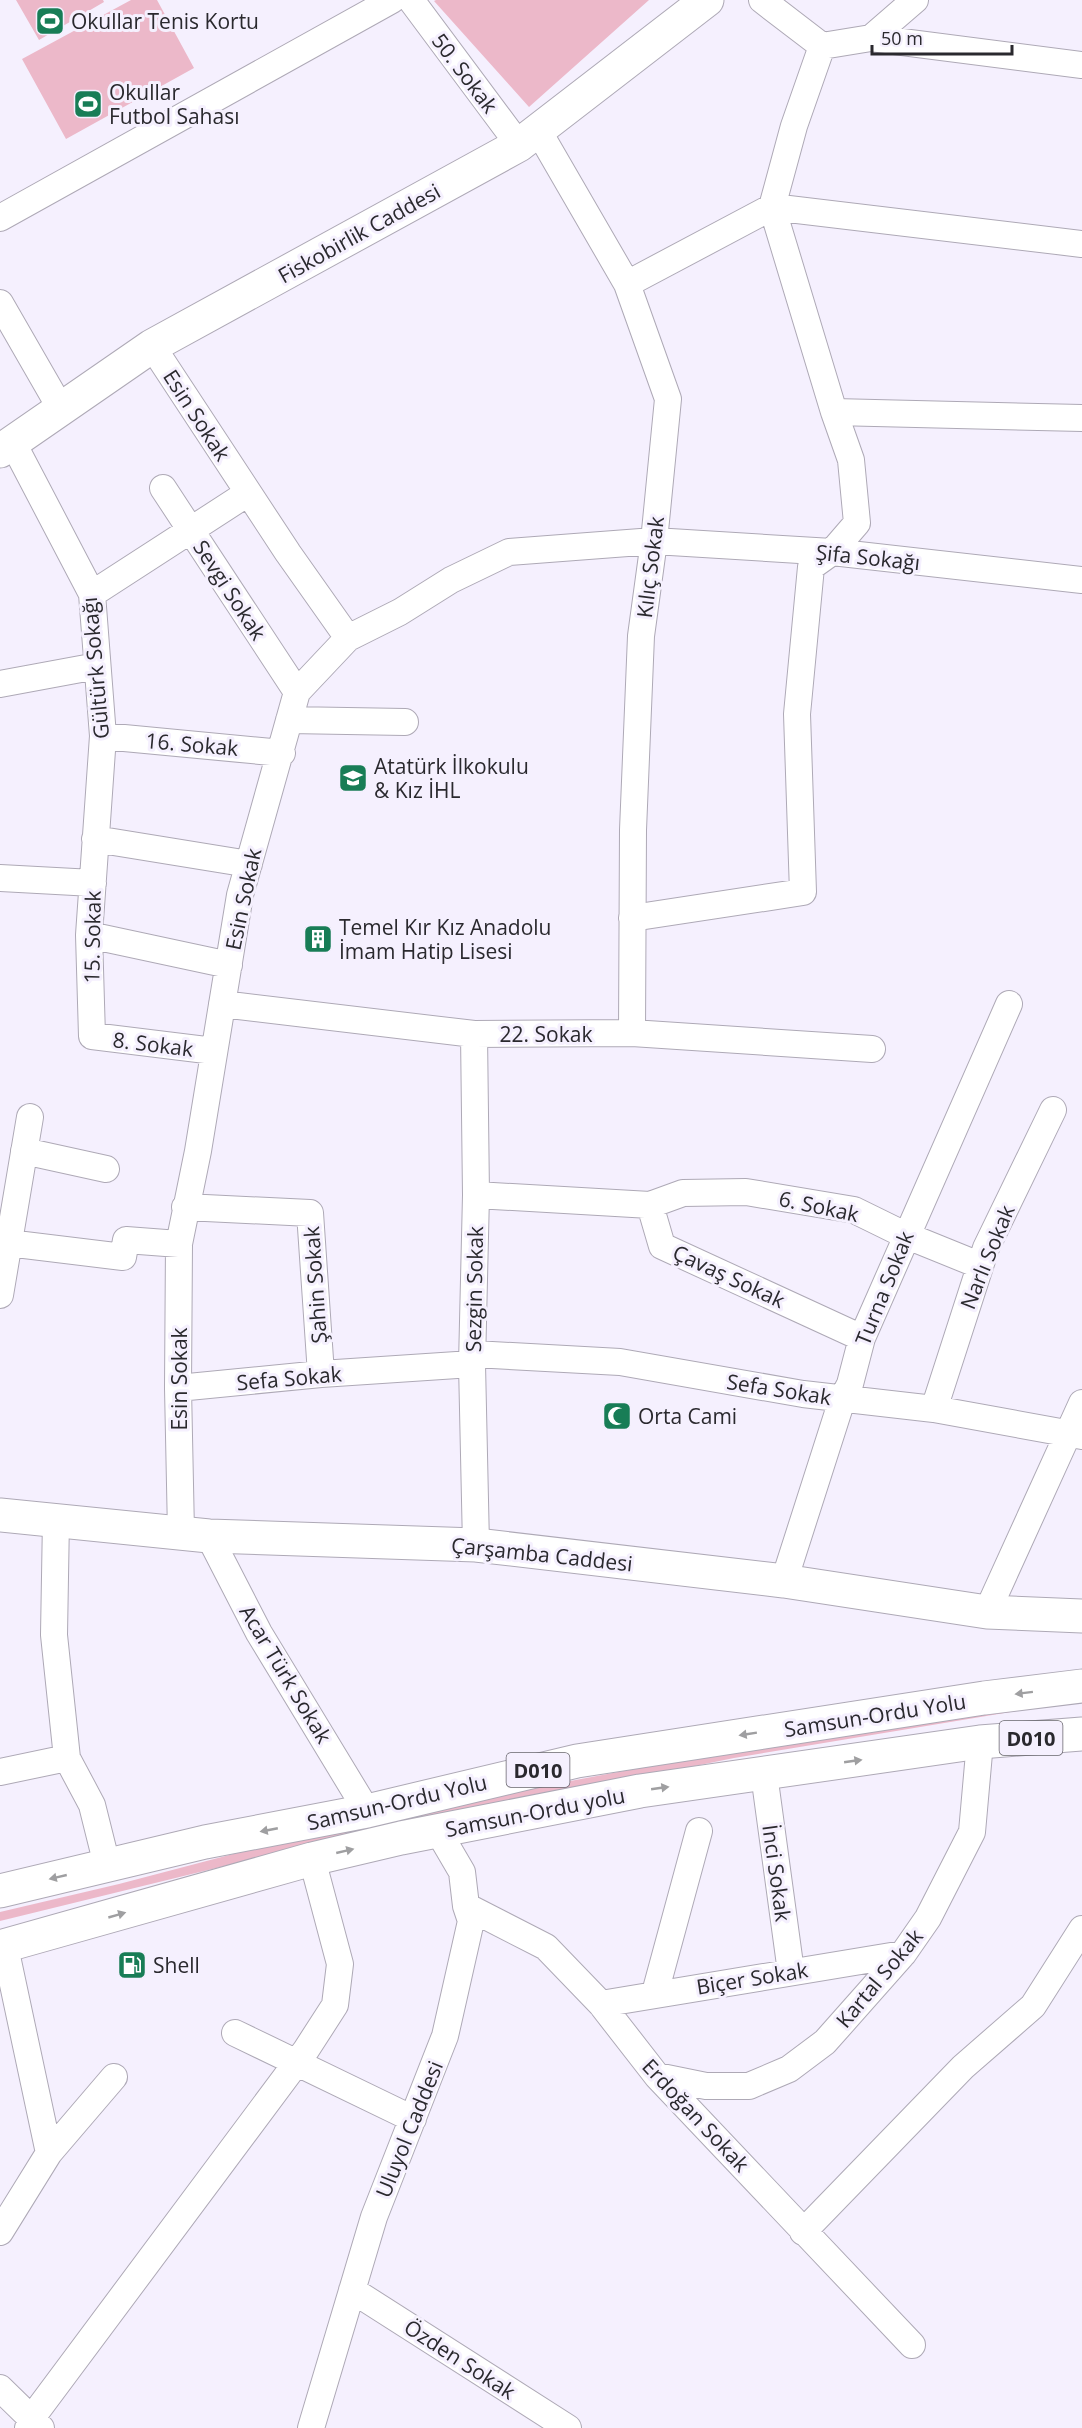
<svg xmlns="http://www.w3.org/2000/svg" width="1082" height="2428" viewBox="0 0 1082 2428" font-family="'Open Sans',sans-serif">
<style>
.green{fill:#ecb8c9}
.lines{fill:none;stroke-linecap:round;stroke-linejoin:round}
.minor-casing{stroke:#aea9b6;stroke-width:28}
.major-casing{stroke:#aea9b6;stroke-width:35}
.highway-casing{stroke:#aea9b6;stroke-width:35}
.minor{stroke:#fff;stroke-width:26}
.major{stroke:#fff;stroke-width:33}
.highway{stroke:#fff;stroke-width:33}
.oneway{fill:#9f9fa1}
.labels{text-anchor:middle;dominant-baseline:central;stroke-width:6;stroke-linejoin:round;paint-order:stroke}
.shield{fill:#f5f0fe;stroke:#67656c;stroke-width:1.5}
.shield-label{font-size:20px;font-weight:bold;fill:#2a292e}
.poi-label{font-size:21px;fill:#2a292e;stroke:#f5f0fe;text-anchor:start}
.street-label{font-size:21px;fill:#2a292e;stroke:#f5f0fe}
</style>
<rect width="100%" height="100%" fill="#f5f0fe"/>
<path class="green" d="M16,0H103L104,2L39,40Z
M131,0H157L194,68L66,139L22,59Z
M436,0H649L529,107L434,1Z
M1082,1700L734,1758L441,1818L273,1854L0,1921V1912L119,1884L359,1821L671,1762Z"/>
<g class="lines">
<g class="minor-casing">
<path id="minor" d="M411,0L519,145
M762,0L822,46L871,38L1082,65
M871,38L915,0
M539,132L627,284L668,399L654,541L641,636L633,830L632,1033
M0,218L392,0
M627,284L772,207L1082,244
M0,303L61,409
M152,346L288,553L348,638L297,692L240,895L198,1151L179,1244L178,1388L181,1532
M834,412L1082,418
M13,443L92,594L103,736L89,935L92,1036L214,1051
M163,488L297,692
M92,594L248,493
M348,638L400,612L451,580L509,552L654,541L832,552L1082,580
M0,684L97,666
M289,720L405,722
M103,736L282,753
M95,839L249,864
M0,878L93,883
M632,918L803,892L797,714L811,567L832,552L857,523L851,460L834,412L772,207L794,126L822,46
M89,935L229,965
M222,1004L474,1034L632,1033L872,1049
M474,1034L476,1195L472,1364L476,1545
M24,1151L106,1169
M476,1195L650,1205L662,1246L862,1338
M650,1205L683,1193L746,1192L854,1210L905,1235L979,1265
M185,1207L310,1213L321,1374
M8,1243L123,1257L126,1240L179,1244
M0,1295L30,1117
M474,1354L620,1362L803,1394L934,1409L1082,1436
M178,1388L321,1374L472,1364
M934,1409L986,1248L1053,1110
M56,1519L54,1635L67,1758L92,1805L107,1865
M209,1536L259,1633L367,1811
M784,1581L842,1400L850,1384L862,1338L1009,1004
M987,1612L1082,1403
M0,1772L67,1758
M764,1774L791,1972
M466,1906L546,1947L601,2004L657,2076L912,2345
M5,1947L49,2153L114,2077
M655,1993L699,1831
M601,2004L903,1954
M235,2033L413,2119
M657,2076L706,2086H749L789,2069L825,2042L903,1954L928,1918L972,1832L980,1742
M0,2232L49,2153
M803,2232L963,2067L1033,2006L1082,1929
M352,2290L568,2428
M0,2388L41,2428
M28,2428L31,2419L306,2050L335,2005L340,1964L312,1859
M311,2428L374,2217L445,2036L471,1921L466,1906L462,1872L438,1831"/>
</g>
<g class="major-casing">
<path id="major" d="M0,451L152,346L519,145L707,0
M0,1515L209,1536L476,1545L784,1581L987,1612L1082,1616"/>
</g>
<g class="highway-casing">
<path id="highway" d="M0,1891L205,1842L367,1811L577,1761L984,1698L1082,1686
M0,1947L312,1859L401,1838L640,1791L980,1742L1082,1734"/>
</g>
<use href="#minor" class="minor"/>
<use href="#major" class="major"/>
<use href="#highway" class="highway"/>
</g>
<defs><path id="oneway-solid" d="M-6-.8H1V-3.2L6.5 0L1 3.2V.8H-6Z" transform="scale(1.5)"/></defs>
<g class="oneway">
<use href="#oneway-solid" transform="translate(1024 1693) rotate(173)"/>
<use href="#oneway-solid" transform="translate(748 1734) rotate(171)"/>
<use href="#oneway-solid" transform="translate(853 1761) rotate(-8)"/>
<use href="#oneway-solid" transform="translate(660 1788) rotate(-8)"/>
<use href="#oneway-solid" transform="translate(269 1830) rotate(169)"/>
<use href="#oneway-solid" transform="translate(345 1851) rotate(-13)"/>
<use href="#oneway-solid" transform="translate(58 1877) rotate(167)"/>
<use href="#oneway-solid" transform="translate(117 1915) rotate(-16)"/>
</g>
<defs>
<g id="stadium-square" transform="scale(1.5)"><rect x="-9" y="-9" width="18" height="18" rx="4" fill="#187d56" stroke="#f5f0fe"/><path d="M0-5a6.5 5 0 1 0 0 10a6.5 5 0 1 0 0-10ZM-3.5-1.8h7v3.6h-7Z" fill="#fff"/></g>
<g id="school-square" transform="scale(1.5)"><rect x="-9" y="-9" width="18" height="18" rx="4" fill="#187d56" stroke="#f5f0fe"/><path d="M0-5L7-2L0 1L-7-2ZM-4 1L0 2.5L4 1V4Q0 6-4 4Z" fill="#fff"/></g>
<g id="building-square" transform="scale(1.5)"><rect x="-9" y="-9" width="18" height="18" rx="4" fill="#187d56" stroke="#f5f0fe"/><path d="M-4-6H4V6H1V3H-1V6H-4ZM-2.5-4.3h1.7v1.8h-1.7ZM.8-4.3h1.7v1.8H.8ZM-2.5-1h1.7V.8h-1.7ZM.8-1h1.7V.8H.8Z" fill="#fff"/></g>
<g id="mosque-square" transform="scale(1.5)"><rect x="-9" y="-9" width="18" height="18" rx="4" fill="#187d56" stroke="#f5f0fe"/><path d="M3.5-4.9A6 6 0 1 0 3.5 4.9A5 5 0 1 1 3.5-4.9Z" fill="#fff"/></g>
<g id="fuel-square" transform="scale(1.5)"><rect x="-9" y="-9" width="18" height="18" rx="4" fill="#187d56" stroke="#f5f0fe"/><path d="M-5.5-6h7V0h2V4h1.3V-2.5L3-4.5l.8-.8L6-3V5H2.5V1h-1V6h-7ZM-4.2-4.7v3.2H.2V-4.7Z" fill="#fff"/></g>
</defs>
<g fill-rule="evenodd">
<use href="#stadium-square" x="50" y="21"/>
<use href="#stadium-square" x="88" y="104"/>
<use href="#school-square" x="353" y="778"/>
<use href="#building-square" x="318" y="939"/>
<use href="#mosque-square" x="617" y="1416"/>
<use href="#fuel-square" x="132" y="1965"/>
</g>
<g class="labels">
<g class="shield">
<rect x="999.5" y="1721" width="63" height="34" rx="4.5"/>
<rect x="506.5" y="1753" width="63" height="34" rx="4.5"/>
</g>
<g class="shield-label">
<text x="1031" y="1738">D010</text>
<text x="538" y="1770">D010</text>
</g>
<g class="poi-label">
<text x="71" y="21">Okullar Tenis Kortu</text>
<text x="109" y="92">Okullar<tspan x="109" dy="24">Futbol Sahası</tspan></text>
<text x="374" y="766">Atatürk İlkokulu<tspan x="374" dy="24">&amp; Kız İHL</tspan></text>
<text x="339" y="927">Temel Kır Kız Anadolu<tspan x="339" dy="24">İmam Hatip Lisesi</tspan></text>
<text x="638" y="1416">Orta Cami</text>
<text x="153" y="1965">Shell</text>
</g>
<g class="street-label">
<text transform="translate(465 73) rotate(53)">50. Sokak</text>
<text transform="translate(359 233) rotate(-29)">Fiskobirlik Caddesi</text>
<text transform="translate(197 415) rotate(57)">Esin Sokak</text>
<text transform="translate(868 557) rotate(6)">Şifa Sokağı</text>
<text transform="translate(650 567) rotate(-83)">Kılıç Sokak</text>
<text transform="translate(230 590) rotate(57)">Sevgi Sokak</text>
<text transform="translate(95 668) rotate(-95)">Gültürk Sokağı</text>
<text transform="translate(192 744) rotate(5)">16. Sokak</text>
<text transform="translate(243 899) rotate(-78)">Esin Sokak</text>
<text transform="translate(92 937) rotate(-89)">15. Sokak</text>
<text x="546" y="1034">22. Sokak</text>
<text transform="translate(153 1044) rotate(7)">8. Sokak</text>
<text transform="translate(819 1206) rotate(12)">6. Sokak</text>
<text transform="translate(987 1257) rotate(-68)">Narlı Sokak</text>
<text transform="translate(729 1276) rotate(25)">Çavaş Sokak</text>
<text transform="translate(315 1285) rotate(-94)">Şahin Sokak</text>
<text transform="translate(884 1288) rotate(-68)">Turna Sokak</text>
<text transform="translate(474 1289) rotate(-89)">Sezgin Sokak</text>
<text transform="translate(289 1378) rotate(-5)">Sefa Sokak</text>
<text transform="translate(179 1379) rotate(-90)">Esin Sokak</text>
<text transform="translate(779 1389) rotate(9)">Sefa Sokak</text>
<text transform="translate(542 1554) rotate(6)">Çarşamba Caddesi</text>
<text transform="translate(286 1674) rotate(59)">Acar Türk Sokak</text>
<text transform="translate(875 1715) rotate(-9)">Samsun-Ordu Yolu</text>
<text transform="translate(397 1802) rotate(-13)">Samsun-Ordu Yolu</text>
<text transform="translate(535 1812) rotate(-11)">Samsun-Ordu yolu</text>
<text transform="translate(777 1873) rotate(82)">İnci Sokak</text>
<text transform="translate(752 1978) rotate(-9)">Biçer Sokak</text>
<text transform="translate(879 1978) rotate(-50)">Kartal Sokak</text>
<text transform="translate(696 2115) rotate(47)">Erdoğan Sokak</text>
<text transform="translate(409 2129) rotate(-68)">Uluyol Caddesi</text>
<text transform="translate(460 2359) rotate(33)">Özden Sokak</text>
</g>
</g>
<path d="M872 45v9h140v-9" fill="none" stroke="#2a292e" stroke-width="3"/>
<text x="881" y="45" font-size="18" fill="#2a292e" stroke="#f5f0fe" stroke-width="4.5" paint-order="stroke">50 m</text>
</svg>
